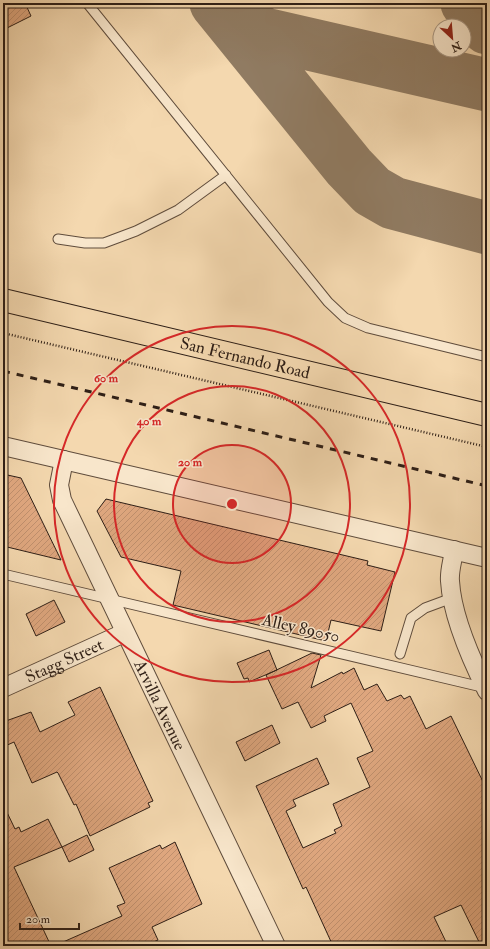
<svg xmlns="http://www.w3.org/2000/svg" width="490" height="949" viewBox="0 0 490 949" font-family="'IM FELL Double Pica',serif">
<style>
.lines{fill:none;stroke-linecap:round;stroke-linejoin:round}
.taxiway{stroke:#907b62;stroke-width:53}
.building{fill:url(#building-hatch);stroke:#2d1e16}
.lane-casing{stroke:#5f4c3c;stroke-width:11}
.street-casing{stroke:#5f4c3c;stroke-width:20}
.primary-casing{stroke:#2d1e16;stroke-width:24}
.path{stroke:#2d1e16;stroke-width:2.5;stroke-dasharray:1 2;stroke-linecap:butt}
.lane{stroke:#f8e6cb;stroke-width:9}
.street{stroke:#f8e6cb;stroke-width:18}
.primary{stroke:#f4d8af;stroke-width:22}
.rail{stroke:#2d1e16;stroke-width:3;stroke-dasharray:7 7;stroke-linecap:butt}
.ring{fill:none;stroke:#d62828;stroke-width:2}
.labels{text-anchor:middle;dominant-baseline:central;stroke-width:3;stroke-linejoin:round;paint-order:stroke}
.street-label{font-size:17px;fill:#2d1e16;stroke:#f8e6cb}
.centre{fill:#d62828;stroke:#f8e6cb;stroke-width:2}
.ring-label{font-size:12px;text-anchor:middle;font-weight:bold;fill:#d62828;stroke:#f8e6cb;stroke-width:3;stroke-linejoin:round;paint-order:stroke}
</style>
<defs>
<pattern id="building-hatch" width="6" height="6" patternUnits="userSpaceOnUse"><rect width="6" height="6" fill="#e0a880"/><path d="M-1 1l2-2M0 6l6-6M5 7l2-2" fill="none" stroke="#c0906e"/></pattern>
</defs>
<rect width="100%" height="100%" fill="#f4d8af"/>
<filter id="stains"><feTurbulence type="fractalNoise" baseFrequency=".005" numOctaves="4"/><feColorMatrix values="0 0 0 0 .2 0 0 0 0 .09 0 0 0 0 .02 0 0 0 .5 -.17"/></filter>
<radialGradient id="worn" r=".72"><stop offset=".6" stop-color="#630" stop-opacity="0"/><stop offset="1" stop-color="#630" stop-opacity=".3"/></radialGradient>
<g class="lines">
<path class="taxiway" d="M216,3L349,167L372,191L393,203L487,228
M467,3L487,28
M227,12L241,22L265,34L487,85"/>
</g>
<path class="building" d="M3,3H25L31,16L3,30Z
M3,474L21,478L61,560L3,546Z
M106,499L368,561L367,565L395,572L381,631L331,620L326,641L173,605L181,571L121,557L97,511Z
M54,600L65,622L36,636L26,614Z
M269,650L277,670L249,682L248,678L244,679L237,663Z
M312,653L321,655L311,688L342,672L343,674L354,668L364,690L377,684L387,701L401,695L404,699L410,696L426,729L451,716L487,790V946H481L461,905L434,917L448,946H333L306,887L303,889L256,786L317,758L329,784L293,800L296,806L286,811L303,848L336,833L334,830L342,826L333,804L370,787L357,758L373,751L351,703L324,716L326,721L311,728L298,702L282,709L266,675Z
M100,687L153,801L148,803L150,807L90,836L76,804L74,805L58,773L57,772L32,783L14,742L3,747V722L31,712L40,732L75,715L68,702Z
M272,725L280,743L245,761L236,742Z
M3,804L15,829L19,827L21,832L48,819L62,847L14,867L51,946H3Z
M87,835L94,850L69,862L62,847Z
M175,842L202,904L152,927L158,940L144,946H54L122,916L117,906L125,903L109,868L160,845L162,849Z"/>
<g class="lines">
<g class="lane-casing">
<path id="lane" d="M87,3L328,302L345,318L368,328L487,357
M58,239L85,243H104L136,231L178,210L226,175
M3,574L486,688
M400,654L411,618L425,608L452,598"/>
</g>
<g class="street-casing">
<g id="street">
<path d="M3,446L487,558"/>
<path id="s1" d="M64,460L59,485L62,500L276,946"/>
<path d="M454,550C453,560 449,571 450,581C452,616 471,659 487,691"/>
<path id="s2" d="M3,688L124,633"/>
</g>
</g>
<g class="primary-casing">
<g id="primary">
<path id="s3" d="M3,300L487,415"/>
</g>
</g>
<path class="path" d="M3,333L487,447"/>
<use href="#lane" class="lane"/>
<use href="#street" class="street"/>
<use href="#primary" class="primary"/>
<path class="rail" d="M3,371L487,486"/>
</g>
<circle cx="232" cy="504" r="59" fill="#d62828" fill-opacity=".12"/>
<g class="ring">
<circle cx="232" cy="504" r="59"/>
<circle cx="232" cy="504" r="118"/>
<circle cx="232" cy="504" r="178"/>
</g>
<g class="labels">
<g class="street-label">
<text stroke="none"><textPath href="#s3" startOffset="249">San Fernando Road</textPath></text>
<text transform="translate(301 628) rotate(13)">Alley 89050</text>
<text stroke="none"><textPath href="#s2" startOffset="67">Stagg Street</textPath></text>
<text stroke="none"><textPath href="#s1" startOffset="268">Arvilla Avenue</textPath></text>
</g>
</g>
<circle cx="232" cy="504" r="6" class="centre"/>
<g class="ring-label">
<text x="106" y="382">60 m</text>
<text x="149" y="425">40 m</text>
<text x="190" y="466">20 m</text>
</g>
<rect width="490" height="949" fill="none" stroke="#f4d8af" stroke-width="16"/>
<rect x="4" y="4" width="482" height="941" fill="none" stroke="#2d1e16" stroke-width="2"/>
<rect x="8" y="8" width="474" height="933" fill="none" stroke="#2d1e16"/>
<g transform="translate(452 38) rotate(154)"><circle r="19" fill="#f8e6cb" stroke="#a79683"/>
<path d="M0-3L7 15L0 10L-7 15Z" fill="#8f2418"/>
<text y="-6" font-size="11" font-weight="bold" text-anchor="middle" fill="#2d1e16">N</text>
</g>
<path d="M20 923v6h59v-6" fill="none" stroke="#2d1e16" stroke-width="2"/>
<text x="26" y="923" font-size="12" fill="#2d1e16" stroke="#f8e6cb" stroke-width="3" paint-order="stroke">20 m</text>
<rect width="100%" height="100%" filter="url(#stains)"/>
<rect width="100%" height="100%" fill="url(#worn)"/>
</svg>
